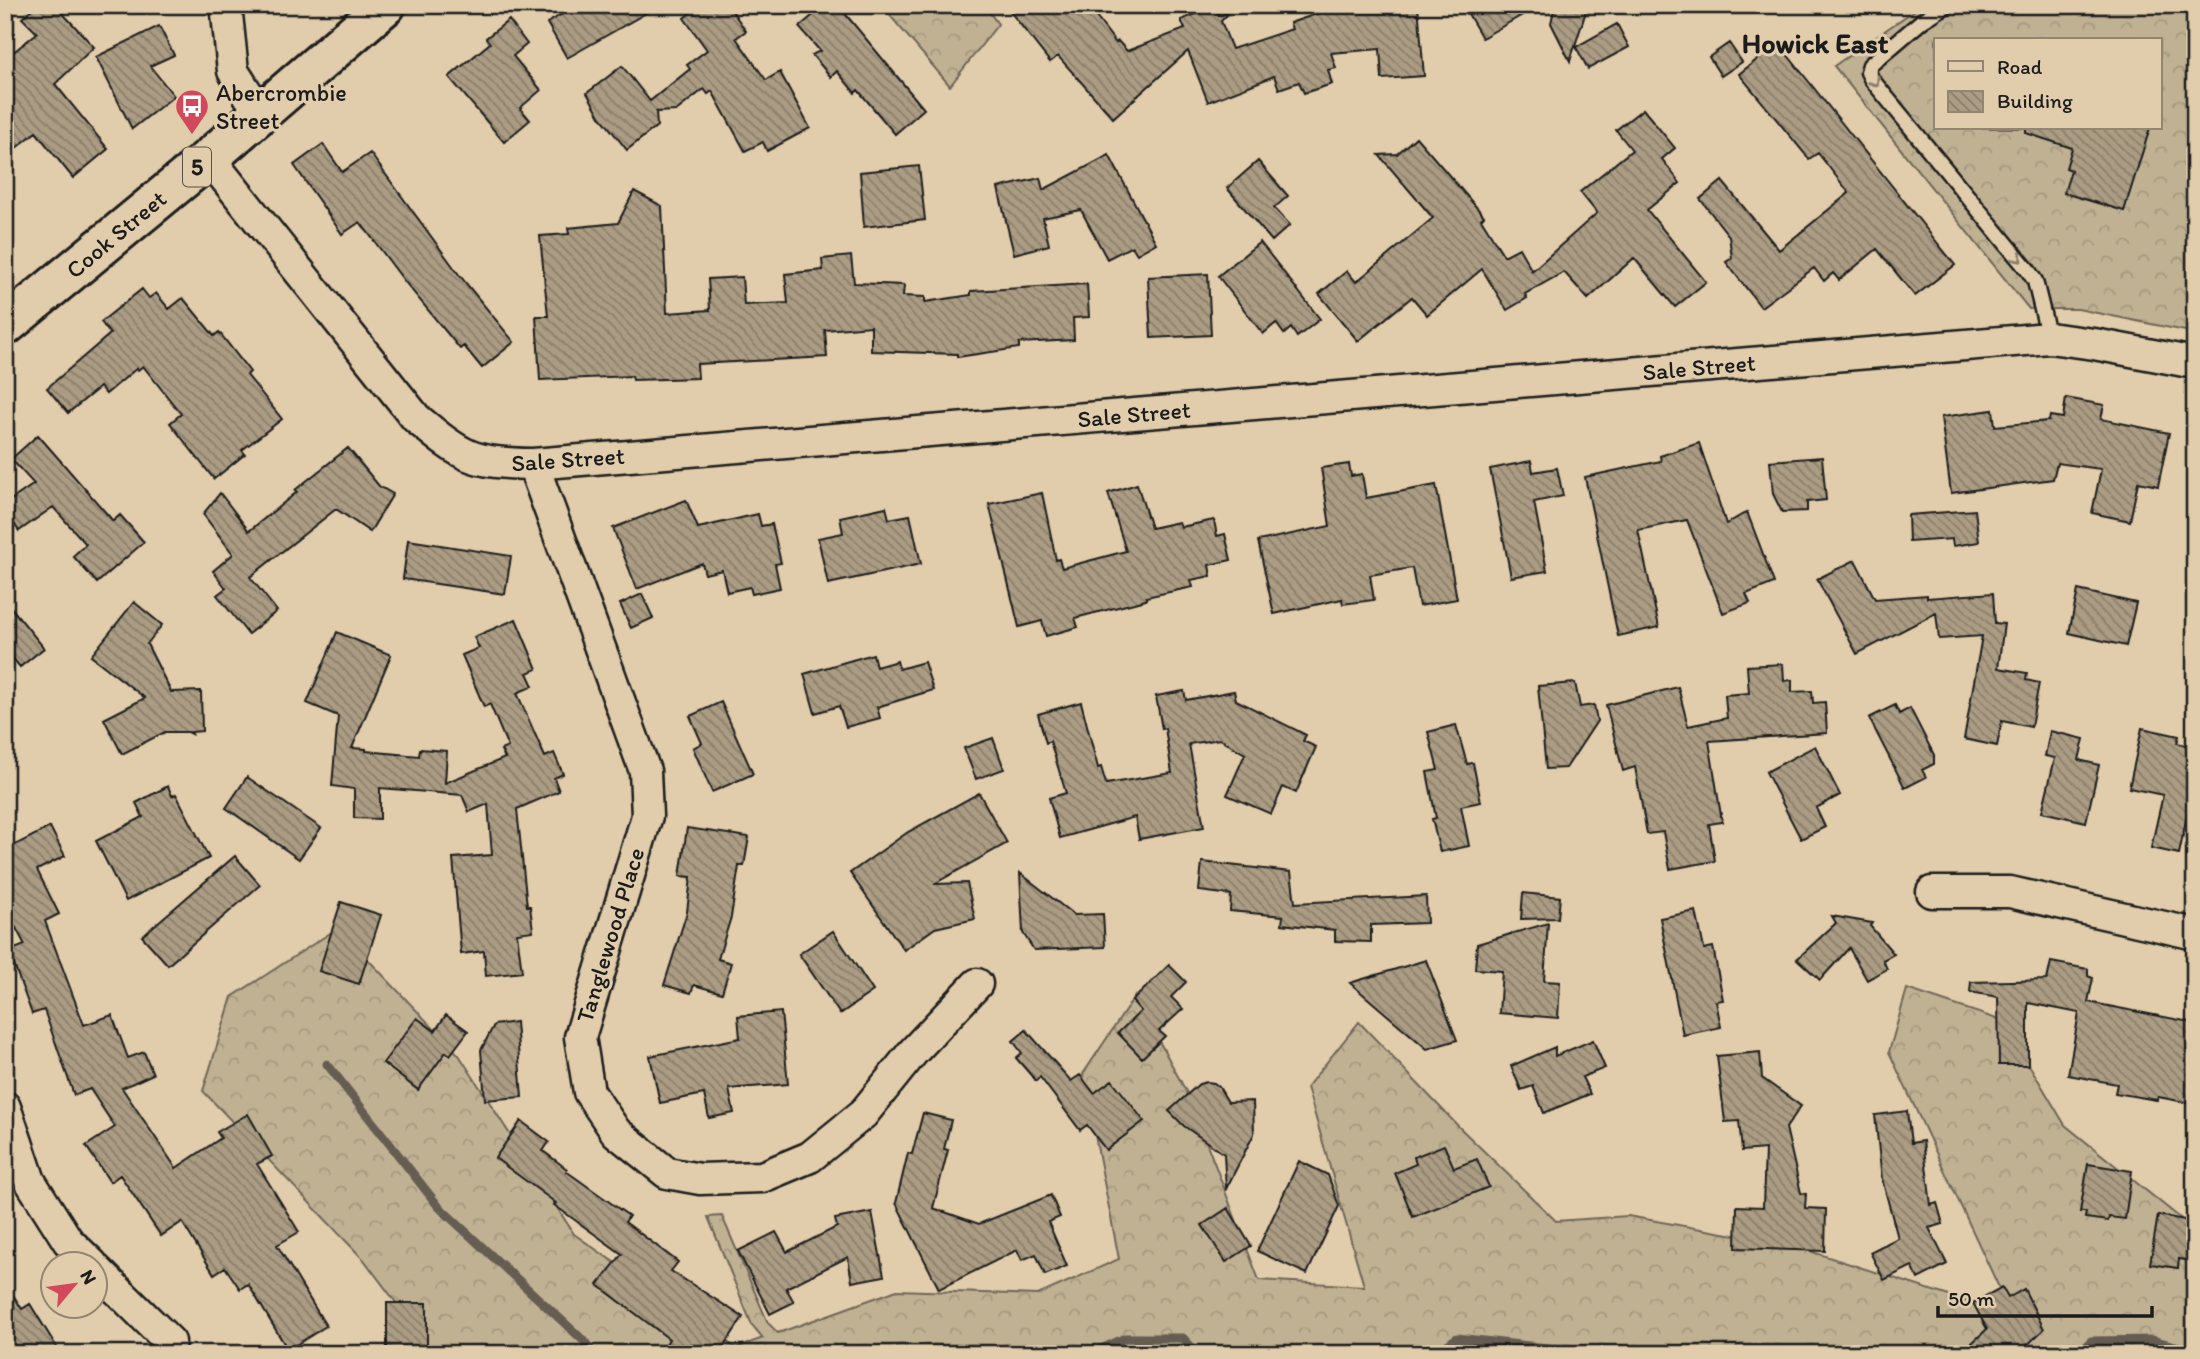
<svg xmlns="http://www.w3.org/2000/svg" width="2200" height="1359" viewBox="0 0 2200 1359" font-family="Itim,sans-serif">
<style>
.forest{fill:url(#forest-crowns);stroke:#6e6658;stroke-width:2;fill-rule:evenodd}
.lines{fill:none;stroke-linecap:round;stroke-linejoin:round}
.stream{stroke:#655d51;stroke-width:9}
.building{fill:url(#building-back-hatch);stroke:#1c1c1c;stroke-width:2}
.service-casing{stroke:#1c1c1c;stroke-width:19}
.minor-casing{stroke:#1c1c1c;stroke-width:35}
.primary-casing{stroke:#1c1c1c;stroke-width:44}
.service{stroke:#e1cdab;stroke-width:14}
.minor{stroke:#e1cdab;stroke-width:30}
.primary{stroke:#e1cdab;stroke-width:38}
.oneway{stroke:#887d6b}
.labels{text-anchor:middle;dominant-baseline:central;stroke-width:6;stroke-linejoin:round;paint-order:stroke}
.shield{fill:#e1cdab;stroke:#575147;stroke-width:2}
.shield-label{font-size:23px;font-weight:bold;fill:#1c1c1c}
.poi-label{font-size:24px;fill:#1c1c1c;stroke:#e1cdab;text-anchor:start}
.street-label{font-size:24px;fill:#1c1c1c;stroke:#e1cdab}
.quarter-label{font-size:28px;font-weight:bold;fill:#1c1c1c;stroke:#e1cdab}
</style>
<defs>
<pattern id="forest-crowns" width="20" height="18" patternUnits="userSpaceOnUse" patternTransform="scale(1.75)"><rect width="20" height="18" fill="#c0b193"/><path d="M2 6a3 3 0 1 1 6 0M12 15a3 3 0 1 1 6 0" fill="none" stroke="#a4987e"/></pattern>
<pattern id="building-back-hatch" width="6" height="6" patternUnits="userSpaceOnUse" patternTransform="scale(1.75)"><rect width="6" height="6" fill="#ab9c83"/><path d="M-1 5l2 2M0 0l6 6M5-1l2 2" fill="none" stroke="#8a7e6a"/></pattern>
</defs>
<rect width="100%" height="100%" fill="#e1cdab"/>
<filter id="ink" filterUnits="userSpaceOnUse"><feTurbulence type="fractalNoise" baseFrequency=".0143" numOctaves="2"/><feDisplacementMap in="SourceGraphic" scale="14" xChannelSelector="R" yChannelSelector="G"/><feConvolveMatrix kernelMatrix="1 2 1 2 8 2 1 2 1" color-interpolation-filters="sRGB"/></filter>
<g filter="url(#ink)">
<path class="forest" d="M881,5H984L998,24L950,86Z
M1922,5H2195V333L2078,309H2029L1834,66ZM1936,40H2160V128H1936Z
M338,928L459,1055L574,1234L736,1348L763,1338L752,1325L708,1217L722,1216L768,1323L778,1333L897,1290L1038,1295L1119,1259L1083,1074L1135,996L1189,1097L1259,1280L1364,1286L1307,1087L1359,1022L1459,1127L1556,1221L1628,1216L1791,1245L1980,1306L2003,1296L1889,1052L1907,989L2003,1021L2065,1125L2195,1230V1354H435L364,1260L203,1091L232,997Z"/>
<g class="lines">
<path class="stream" d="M327,1064L439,1207L584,1341L594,1354
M1090,1354L1125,1338H1183L1198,1354
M1435,1354L1457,1338L1601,1354
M2078,1354L2091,1341L2152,1340L2195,1351"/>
</g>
<path class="building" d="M36,5H55L94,47L55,84L108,149L73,178L36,132L5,157V59L37,33L22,18Z
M578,5H660L567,58L547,23Z
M700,5H728L746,31L736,38L766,80L780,72L810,128L767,151L763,142L745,151L712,91L708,94L704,89L676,111L656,112L657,126L627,150L600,116L587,93L622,66L650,101L690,69L687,65L707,50L684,18Z
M825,5H838L924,109L895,134L858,90L855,93L837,71L831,77L812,55L820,51L799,27Z
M1005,5H1087L1116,43L1118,41L1127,51L1185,29L1181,20L1215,6L1219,16L1227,13L1228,14L1221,21L1232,49L1292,29L1290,23L1343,5H1418L1424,76L1382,79L1380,49L1331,53L1336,68L1328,70L1332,84L1304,93L1299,82L1279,89L1274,76L1208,102L1188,51L1113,118L1058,56L1050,62Z
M1463,5H1540L1482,38Z
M1555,5H1588L1570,61L1551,23Z
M509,20L527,44L513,56L541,90L520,108L530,120L504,142L449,77L490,43L486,38Z
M1617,24L1629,47L1588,69L1576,47Z
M159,26L174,55L150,66L174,96L132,129L96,57Z
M1729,43L1742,62L1721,76L1709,57Z
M1778,43L1955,265L1915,296L1877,249L1839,280L1833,273L1824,281L1814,268L1761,307L1726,262L1732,258L1729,236L1700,199L1722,181L1779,250L1849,193L1818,153L1809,159L1739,74Z
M1643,109L1675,148L1662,159L1680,183L1647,210L1706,282L1675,307L1634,258L1588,299L1564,272L1525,294L1527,298L1507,310L1482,269L1427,315L1412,297L1358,341L1319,294L1347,271L1356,282L1433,218L1379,155L1397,154L1416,137L1484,216L1481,219L1504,256L1519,248L1532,271L1597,213L1580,192L1632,150L1616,130Z
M2026,128H2150L2124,211L2064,193L2071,170L2066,168L2072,148L2026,133Z
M323,144L342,172L370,153L460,276L514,342L482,368L464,346L460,349L405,282L360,222L342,234L294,165Z
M1109,155L1156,243L1137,254L1132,246L1107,259L1081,210L1043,218L1049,245L1014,254L998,188L1040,178L1043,190Z
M1258,161L1288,196L1274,208L1290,225L1272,241L1227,188Z
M919,166L925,220L864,227L860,172Z
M634,191L662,206L667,313L710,310L708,279L742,277L744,305L788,303L785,274L823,270L822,259L851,256L854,283L904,285L903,296L925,297V302L971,295V291L1087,284L1089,317L1073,318L1074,340L1019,343V348L957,357V354L871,351V326L825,330L827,357L697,364L698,378L633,380L632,376L540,380L536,316H548L540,236L569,234L568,228L618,223Z
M1260,242L1320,319L1297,337L1291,328L1284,334L1276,323L1263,334L1218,276Z
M1208,274L1211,335L1151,338L1148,277Z
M142,289L149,298L156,293L169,309L183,298L214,336L219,332L250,372L247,375L282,419L242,450L245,454L214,479L170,423L181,414L143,366L138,370L137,368L106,394L100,387L68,413L47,388L110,334L101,322Z
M2066,398L2104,405L2101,419L2169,433L2158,486L2138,482L2130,521L2092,513L2101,469L2057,463L2053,479L1951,493L1941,417L1993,410L1995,426L2049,421L2050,416L2063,418Z
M38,435L113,521L120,515L144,542L97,583L73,556L86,544L53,507L19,531L5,510V504L34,484L11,459Z
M1699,443L1726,524L1747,512L1774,583L1746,594L1750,603L1723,613L1687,520L1638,530L1659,627L1618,636L1585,477L1661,461L1660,456Z
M348,448L379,486L393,494L370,532L336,509L250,577L277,611L248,634L217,595L226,588L213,571L233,554L203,514L220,493L249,531L297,492L295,490Z
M1822,457L1826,500L1807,502V511L1782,512L1773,494L1770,461Z
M1531,461L1533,472L1557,468L1563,496L1534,502L1547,571L1511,577L1490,469Z
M1349,464L1351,476L1362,474L1366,498L1436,485L1457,599L1419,606L1412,568L1370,575L1374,600L1343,604L1342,599L1274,614L1258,541L1330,526L1321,468Z
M1137,484L1151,528L1179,522L1181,527L1214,520L1217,536L1225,534L1231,560L1209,565L1211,576L1191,580L1193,587L1146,597V600L1075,618L1078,627L1046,636L1042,621L1019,627L989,504L1042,493L1056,560L1059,559L1062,568L1126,551L1108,493Z
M686,500L698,528L758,514L761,526L772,524L781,563L775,564L780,588L752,594L750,587L727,592L722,570L705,574L702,563L637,589L613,528Z
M886,507L889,519L910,515L921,564L828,584L818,538L843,533L840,517Z
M1975,510L1979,542L1953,546L1952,539L1909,542L1908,515Z
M408,540L511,556L505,594L403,579Z
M1855,560L1875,599L1927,595V598L1993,593L1995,623L2004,624L1998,668L2027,673L2026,680L2039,683L2031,727L2002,721L1997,746L1964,739L1982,636L1939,639L1936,613L1857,654L1817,579Z
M2078,590L2136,603L2126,646L2069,633Z
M642,594L653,618L631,628L620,604Z
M5,600L44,648L20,667L5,649Z
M134,602L162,625L147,644L171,692L201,691L202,731L191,732L192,734L188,732H165L122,754L104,719L145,698L91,656Z
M516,619L537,669L527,673L533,686L517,693L545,757L554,753L563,774L554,778L559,791L517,809L527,906H530L533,931L517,933L522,972L486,976L484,951L461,954L453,858L492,855L488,804L469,812L462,795L380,788V819L354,818V789L332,786L338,716L307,703L337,632L391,655L352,748L366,749V751L419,756L420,749L447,751L445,783L505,758L501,750L508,747L490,704L484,707L462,655L479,648L474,637Z
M873,654L876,667L897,661L899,669L924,662L933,690L877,707L880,718L846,727L839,706L815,713L804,674Z
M1783,664L1784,681L1792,680V692L1812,691L1813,703L1825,702L1827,733L1709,741L1722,822L1709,824L1715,861L1670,869L1663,832L1647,834L1635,767L1623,771L1606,705L1678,687L1688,726L1727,718L1725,695L1749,693L1747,666Z
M1575,683L1580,707L1594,705L1597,721L1566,768L1546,769L1538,686Z
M1184,691L1186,700L1234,691L1236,700L1306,735L1303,741L1316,747L1296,793L1283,787L1271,814L1227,795L1245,754L1220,739L1189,744L1204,827L1139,839L1135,817L1060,838L1049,798L1066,793L1050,741L1046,743L1038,714L1081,702L1098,768L1101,767L1106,784L1172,773L1165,728L1162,729L1156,696Z
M721,702L753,774L712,792L693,748L702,743L690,716Z
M1895,705L1899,714L1910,708L1934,755V764L1922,770L1926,777L1905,788L1869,718Z
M1456,725L1467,764L1473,763L1481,802L1461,806L1469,846L1440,852L1432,819L1436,818L1427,772L1438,770L1428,732Z
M2142,728L2179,736L2177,743L2195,747V802L2190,801L2179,854L2151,848L2163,795L2129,788Z
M2050,731L2084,739L2079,760L2099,765L2086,822L2042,812L2055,758L2045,756Z
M993,738L1004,769L976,779L964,748Z
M1815,746L1840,795L1816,808L1825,827L1801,839L1766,772Z
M247,777L321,828L299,859L226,808Z
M168,786L172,796L176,794L209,858L126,901L96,841L143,817L136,803Z
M979,793L1007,843L934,884L967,883L975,919L935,928L904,950L850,873L908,832Z
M50,827L65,856L37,870L59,914L45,921L84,1025L112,1015L128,1058L144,1052L153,1074L122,1088L176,1168L221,1138L217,1132L248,1114L272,1156L257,1164L299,1232L277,1245L326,1326L288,1350L248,1284L240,1289L225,1267L214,1274L182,1222L161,1236L120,1175L110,1182L86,1146L115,1127L90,1089L74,1095L44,1010L32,1014L9,951L25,945L5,907V850Z
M687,828L749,837L744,866H739L731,917L718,959L731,963L722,993L694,985L691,993L664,985L687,912L691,877L680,876Z
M235,856L260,885L168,965L142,936Z
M1202,862L1291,872L1295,903L1426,896L1427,923L1371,925V942L1335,941V930L1282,924L1283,916L1230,911L1231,895L1199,891Z
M1020,873L1074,915L1103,914L1105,947L1034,950L1023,933Z
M1523,893L1560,897L1558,918L1521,919Z
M341,902L381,915L359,984L319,971Z
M1696,911L1704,949L1713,947L1723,1000L1716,1001L1721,1027L1683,1035L1660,918Z
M1832,916L1872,923L1870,926L1894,954L1883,960L1887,969L1867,980L1849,948L1820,980L1797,959L1836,923Z
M1548,923L1544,981L1560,982L1558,1018L1499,1013L1502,971L1475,969L1477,944Z
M833,931L873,991L840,1014L799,954Z
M1426,960L1457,1040L1427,1049L1350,983Z
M2051,962L2088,969V976L2093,978L2088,1002L2195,1023V1104L2158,1097L2157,1100L2115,1093L2117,1084L2068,1075L2079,1013L2028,1003V1065H1999L1998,997L1970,992L1971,982L2047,980Z
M1169,965L1186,982L1171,997L1183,1009L1159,1031L1165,1036L1142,1058L1118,1033L1141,1011L1132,1001Z
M781,1012L788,1084L729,1089L734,1113L709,1118L704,1094L660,1103L650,1056L740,1038L738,1016Z
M446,1015L468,1031L450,1055L446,1052L418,1090L383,1063L417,1018L435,1031Z
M516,1022L522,1097L485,1100L481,1050L494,1025Z
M1026,1030L1071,1081L1080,1075L1094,1093L1112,1080L1144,1121L1106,1150L1087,1125L1080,1130L1040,1077L1036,1081L1016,1058L1022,1053L1013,1041Z
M1593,1040L1605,1068L1582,1077L1590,1094L1544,1113L1533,1086L1521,1090L1511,1066L1555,1047V1056Z
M1760,1052L1762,1078L1801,1106L1786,1128L1801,1193L1806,1194L1805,1208L1826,1209L1825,1251L1736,1248L1737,1206L1763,1207L1765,1149L1742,1151L1739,1121L1725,1122L1717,1056Z
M1207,1082L1214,1083L1219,1087L1228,1102L1253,1101L1254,1134L1226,1189L1224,1154L1184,1126L1169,1111L1199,1084Z
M1907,1111L1911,1143L1923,1141L1931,1205L1937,1203L1943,1224L1929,1228L1947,1264L1918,1279L1912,1266L1884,1280L1870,1252L1898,1238L1882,1179L1875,1115Z
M923,1113L951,1120L944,1149L948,1150L933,1208L979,1224L1051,1195L1060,1217L1048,1222L1067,1266L1045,1275L1036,1254L1022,1260L1017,1250L939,1289L896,1203L908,1153L912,1154Z
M521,1121L549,1142L543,1151L567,1169L566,1171L629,1216L625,1222L678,1262L671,1271L743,1317L719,1354H660L669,1339L598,1285L622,1254L554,1205L556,1203L495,1158Z
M1444,1145L1454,1168L1477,1159L1489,1187L1413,1217L1395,1173L1416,1164L1414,1157Z
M1299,1161L1328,1175L1339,1206L1307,1274L1257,1251Z
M2088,1164L2132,1171L2125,1219L2109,1217L2108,1221L2085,1218L2086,1212H2080Z
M1228,1208L1251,1246L1226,1262L1202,1225Z
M872,1212L884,1276L852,1282L848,1257L786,1288L794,1302L770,1314L738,1251L776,1232L787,1252L837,1227L835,1219Z
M2158,1215L2195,1222L2192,1261L2179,1259L2178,1268L2150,1264Z
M5,1282L22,1309L30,1304L61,1354H5Z
M2002,1287L2008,1298L2024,1289L2044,1329L2018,1354H1960L1987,1329L1973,1303Z
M387,1303H427V1354H387Z"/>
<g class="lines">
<g class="service-casing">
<path id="service" d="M1947,5L1923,20L1870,65L1868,72L1872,80L2028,270L2035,281L2049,338"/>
</g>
<g class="minor-casing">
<path id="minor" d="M226,5L233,71L260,113
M209,158L416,418C463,457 470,463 533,464L2049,338L2094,344L2195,363
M533,464L645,771L647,816L580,1037L589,1092L616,1132L667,1173L700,1179L762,1177L810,1157L863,1114L913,1052L977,984
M1932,892H2010L2195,934
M5,1107L30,1181L68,1241L92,1264
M94,1267L170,1342"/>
</g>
<g class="primary-casing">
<path id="primary" d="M5,326L209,158L386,5"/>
</g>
<use href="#service" class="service"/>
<use href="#minor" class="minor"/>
<use href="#primary" class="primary"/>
</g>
<defs><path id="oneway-chevron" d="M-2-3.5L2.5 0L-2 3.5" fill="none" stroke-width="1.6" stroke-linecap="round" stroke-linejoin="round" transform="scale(1.75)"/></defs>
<g class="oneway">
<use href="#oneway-chevron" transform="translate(1875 82) rotate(57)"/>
<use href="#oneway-chevron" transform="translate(2018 258) rotate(50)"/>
</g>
</g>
<defs>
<g id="bus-pin" transform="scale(1.75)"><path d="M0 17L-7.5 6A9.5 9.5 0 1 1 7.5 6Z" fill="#d1495b" stroke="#e1cdab"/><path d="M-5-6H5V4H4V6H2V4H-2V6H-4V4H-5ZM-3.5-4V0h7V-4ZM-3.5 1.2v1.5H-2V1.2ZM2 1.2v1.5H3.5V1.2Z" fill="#fff"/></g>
</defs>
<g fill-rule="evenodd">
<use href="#bus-pin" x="192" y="106"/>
</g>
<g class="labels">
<rect class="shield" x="183" y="147.5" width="28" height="39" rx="5"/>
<g class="shield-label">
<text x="197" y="167">5</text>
</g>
<g class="poi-label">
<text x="216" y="92">Abercrombie<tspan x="216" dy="28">Street</tspan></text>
</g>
<g class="street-label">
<text transform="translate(116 234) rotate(-40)">Cook Street</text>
<text transform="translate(1699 367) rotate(-5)">Sale Street</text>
<text transform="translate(1134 414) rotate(-5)">Sale Street</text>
<text transform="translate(568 459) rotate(-4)">Sale Street</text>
<text transform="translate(610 935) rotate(-73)">Tanglewood Place</text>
</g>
<g class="quarter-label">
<text x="1815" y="43">Howick East</text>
</g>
</g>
<rect width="2200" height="1359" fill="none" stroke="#e1cdab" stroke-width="28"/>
<rect x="14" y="14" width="2172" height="1331" fill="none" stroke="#1c1c1c" stroke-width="2.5" filter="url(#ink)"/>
<rect x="1934" y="38" width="228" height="91" fill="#e1cdab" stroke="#928672" stroke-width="2"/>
<rect x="1948" y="61" width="35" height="10" fill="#e1cdab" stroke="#928672" stroke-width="2"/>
<text x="1997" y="74" font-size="21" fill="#1c1c1c">Road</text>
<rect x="1948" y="91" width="35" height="21" fill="url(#building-back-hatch)" stroke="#928672" stroke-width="2"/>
<text x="1997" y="108" font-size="21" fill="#1c1c1c">Building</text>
<g transform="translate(74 1285) rotate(61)"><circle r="33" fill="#e1cdab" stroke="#928672" stroke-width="2"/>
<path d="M0-5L12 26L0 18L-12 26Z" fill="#d1495b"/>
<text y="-10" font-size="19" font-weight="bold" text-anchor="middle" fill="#1c1c1c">N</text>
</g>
<path d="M1938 1306v10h214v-10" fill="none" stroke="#1c1c1c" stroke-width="3.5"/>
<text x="1948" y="1306" font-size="21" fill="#1c1c1c" stroke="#e1cdab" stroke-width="5" paint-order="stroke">50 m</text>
</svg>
